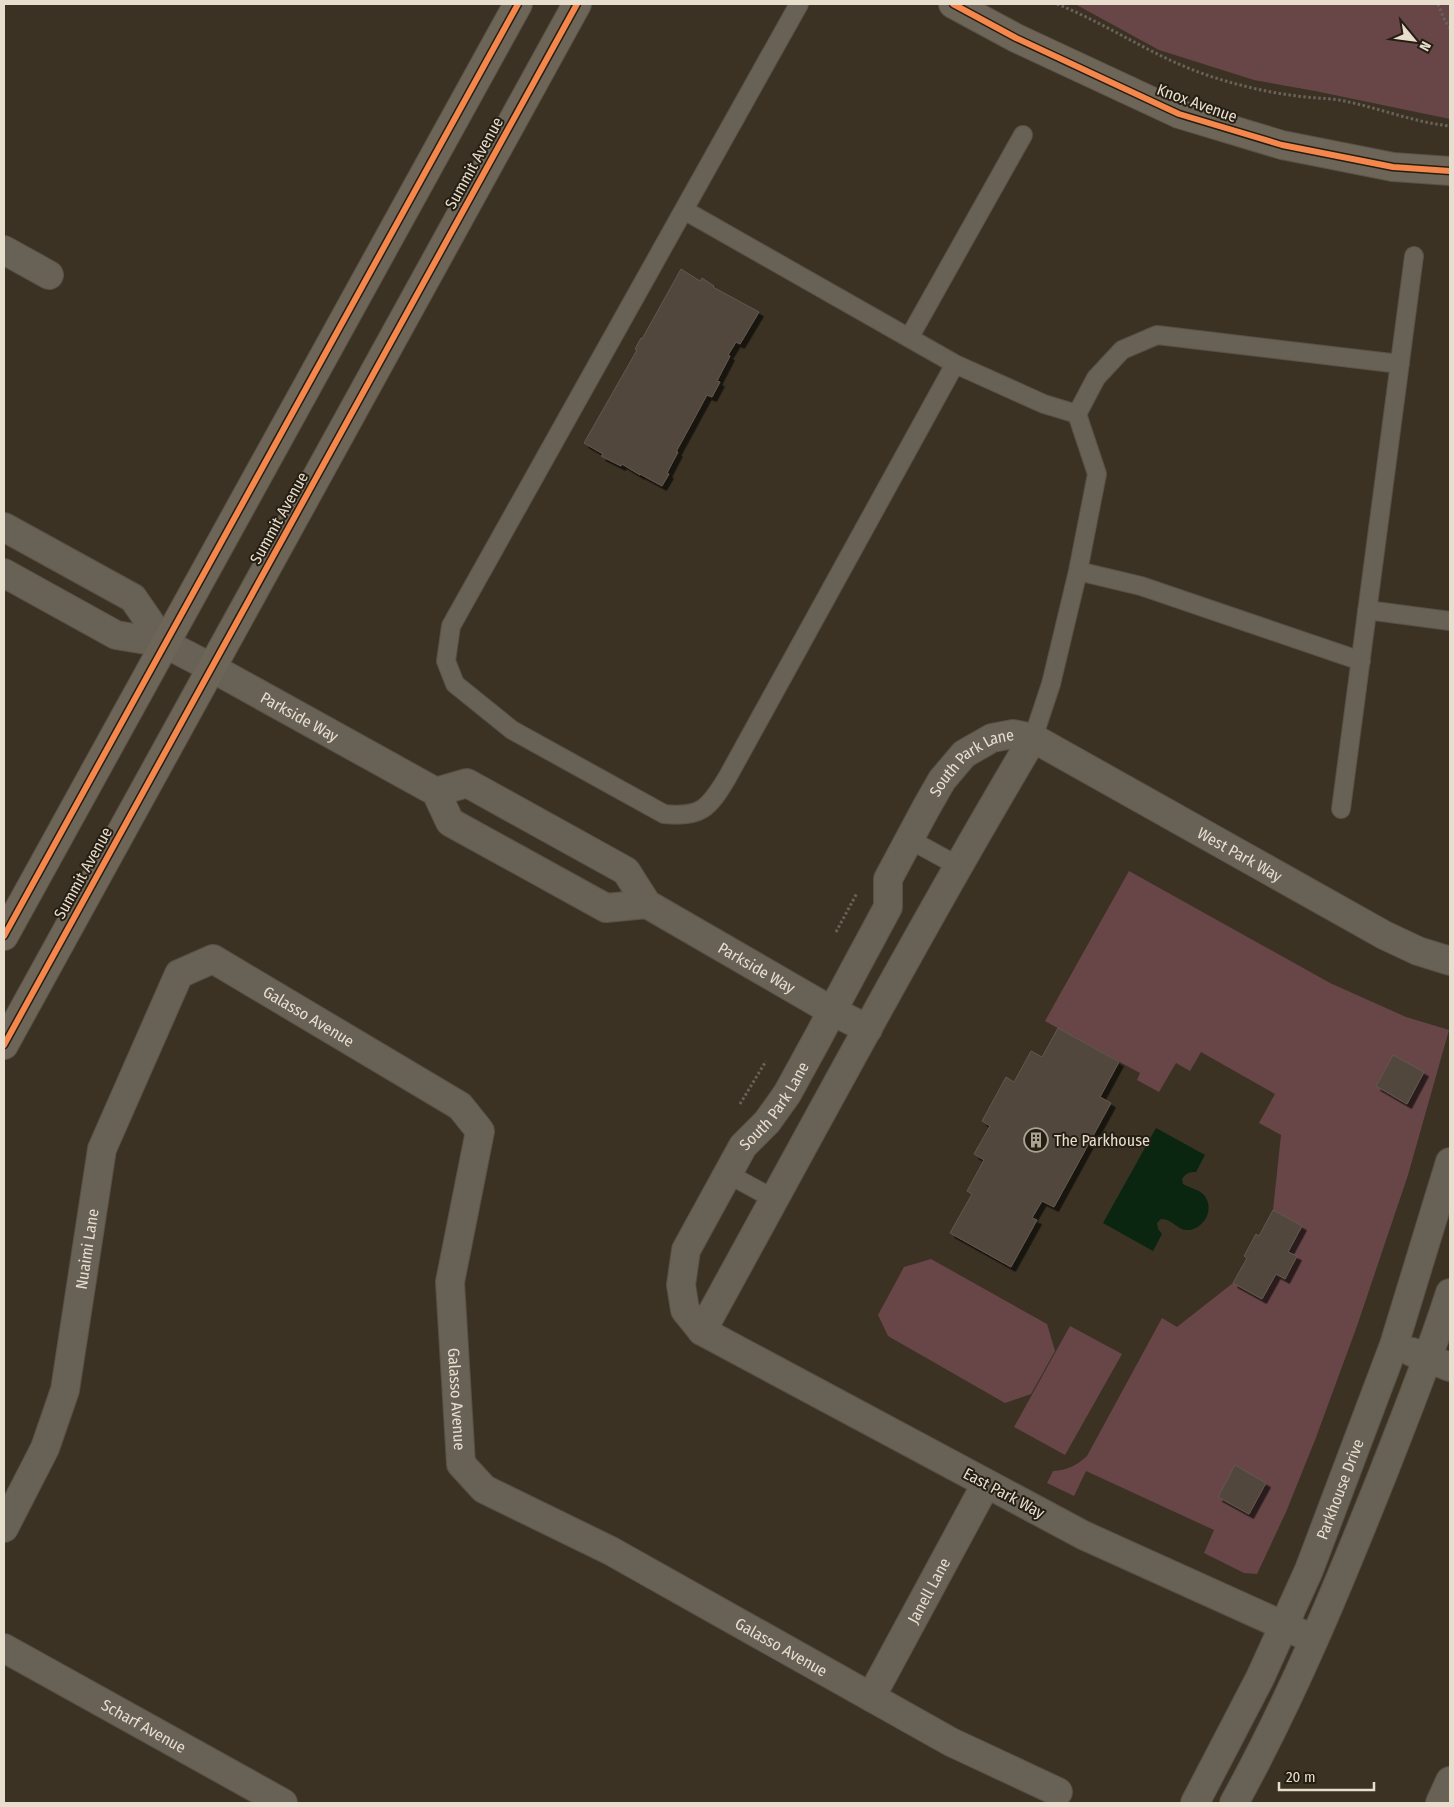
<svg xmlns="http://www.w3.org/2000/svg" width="1454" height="1807" viewBox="0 0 1454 1807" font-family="'Fira Sans Condensed',sans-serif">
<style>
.green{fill:#684648}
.water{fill:#0a2510}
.building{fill:#51463d;stroke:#63584f;filter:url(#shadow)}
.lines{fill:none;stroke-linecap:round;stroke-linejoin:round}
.lane-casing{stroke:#585144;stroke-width:20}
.street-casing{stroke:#585144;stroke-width:30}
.secondary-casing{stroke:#585144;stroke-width:30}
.path{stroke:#696259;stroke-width:3;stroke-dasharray:2.5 2.5;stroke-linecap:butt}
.lane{stroke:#676156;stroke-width:18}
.street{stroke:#676156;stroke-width:28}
.secondary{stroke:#6c6558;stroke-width:28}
.cycleway-casing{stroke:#251e12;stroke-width:9}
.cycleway{stroke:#f5874c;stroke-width:6}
.labels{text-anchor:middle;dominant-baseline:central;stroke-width:4;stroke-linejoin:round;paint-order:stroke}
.street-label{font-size:16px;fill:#e8dece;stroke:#251e12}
.poi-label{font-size:16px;fill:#e8dece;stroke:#251e12;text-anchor:start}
</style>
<defs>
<filter id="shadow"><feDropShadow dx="4.5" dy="4.5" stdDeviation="0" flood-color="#0009"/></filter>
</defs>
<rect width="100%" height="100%" fill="#3b3224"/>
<path class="green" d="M1075,4H1450V119L1315,91L1254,80L1159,50Z
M1129,871L1330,983L1406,1017L1449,1030L1408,1175L1357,1326L1315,1440L1286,1512L1257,1574L1244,1573L1204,1553L1214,1530L1086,1471L1074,1496L1047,1483L1053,1471C1067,1470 1076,1466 1087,1456L1162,1318L1177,1327L1233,1283L1262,1299L1276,1274L1285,1279L1297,1256L1288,1252L1302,1226L1273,1210L1281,1135L1259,1123L1275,1094L1201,1052L1190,1071L1176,1063L1159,1092L1137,1080L1140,1073L1045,1021Z
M931,1259L1047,1324L1055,1351L1031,1394L1005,1403L888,1336L878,1315L904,1267Z
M1070,1326L1122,1354L1065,1455L1014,1427Z"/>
<path class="water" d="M1156,1128L1205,1155L1196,1172C1189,1172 1186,1173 1182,1179L1183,1184C1190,1188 1198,1189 1204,1195C1215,1208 1205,1228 1189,1230C1177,1231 1172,1218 1161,1219L1157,1223L1158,1229L1162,1234L1153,1251L1103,1223Z"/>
<path class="building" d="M681,269L700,281L702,278L714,286L713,287L759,312L740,344L736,342L728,355L730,356L717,381L720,382L712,397L707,395L676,452H678L667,473L669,474L662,486L640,474V475L622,464L621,466L601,456L603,454L584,443L637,350L635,349L641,338L642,339Z
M1058,1028L1119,1062L1100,1097L1111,1103L1054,1207L1042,1201L1032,1218L1037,1220L1011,1267L950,1233L972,1194L967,1191L984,1160L974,1154L990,1126L982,1121L1006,1077L1014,1082L1031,1051L1042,1057Z
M1393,1055L1424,1072L1407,1104L1376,1086Z
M1273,1210L1302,1226L1288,1252L1297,1256L1285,1279L1276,1274L1262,1299L1233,1283L1247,1258L1244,1256L1256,1234L1259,1236Z
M1235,1465L1266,1483L1249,1514L1218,1497Z"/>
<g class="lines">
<g class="lane-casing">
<path id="lane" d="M799,4L451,626L446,661L455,684L512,730L664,814C701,818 709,808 727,778L955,364
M684,210L955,364L1044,404L1077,414
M909,338L1023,135
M1078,571L1141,586L1361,661
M1367,610L1450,621
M1033,738L1051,684L1078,571L1097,474L1077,414L1096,378L1122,350L1157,335L1400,364
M1341,809L1414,256
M909,839L958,866
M728,1174L774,1199"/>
</g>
<g class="street-casing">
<g id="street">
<path d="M4,250L49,275"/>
<path d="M4,527L133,598L164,643"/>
<path id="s1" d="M4,573L116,635L164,643L212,668L436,792L450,822L606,908L647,904"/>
<path id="s2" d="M436,792L467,783L626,871L647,904L832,1011L868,1029"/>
<path d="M702,1331C811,1133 917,933 1033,738"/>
<path d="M1412,1352L1450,1367"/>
<path id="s3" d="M4,1528L45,1448L65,1390L102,1149L179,974L213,959L460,1106L480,1131L450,1282L461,1464L484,1489L611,1551L951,1742L1058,1792"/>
<path id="s4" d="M1313,1639L1083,1535L702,1331L685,1310L681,1285L686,1250L743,1146L767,1122L787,1094L815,1043L888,907V879L926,808L942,780L964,754L992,738L1013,734L1033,738L1384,935L1418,951L1450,961"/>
<path id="s5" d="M4,1648L283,1803"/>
<path id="s6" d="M871,1697L986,1484"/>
<path id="s7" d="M1195,1803L1260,1678L1309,1570L1394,1345L1450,1162"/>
<path d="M1234,1803C1293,1696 1339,1584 1384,1471C1407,1412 1431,1353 1450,1293"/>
<path d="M1440,1803L1450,1781"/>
</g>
</g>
<g class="secondary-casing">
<path id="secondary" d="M953,4L1016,38L1179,114L1282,145L1393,167L1450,171
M4,936L518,4
M4,1045L577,4"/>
</g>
<path class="path" d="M1057,4C1107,24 1151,55 1201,73C1232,84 1265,92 1297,96C1311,98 1325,98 1339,100C1377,107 1412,122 1450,126
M1438,4L1445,21L1450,28
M836,932L857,893
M740,1104L766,1061"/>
<use href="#lane" class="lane"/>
<use href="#street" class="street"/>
<use href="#secondary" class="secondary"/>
<g class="cycleway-casing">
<path id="cycleway" d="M953,4L1016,38L1179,114L1282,145L1393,167L1450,171
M4,936L518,4
M4,1045L577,4"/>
</g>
<use href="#cycleway" class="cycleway"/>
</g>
<defs>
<g id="building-ring" transform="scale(1.25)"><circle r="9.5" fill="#251e12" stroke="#aba292" stroke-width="1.5"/><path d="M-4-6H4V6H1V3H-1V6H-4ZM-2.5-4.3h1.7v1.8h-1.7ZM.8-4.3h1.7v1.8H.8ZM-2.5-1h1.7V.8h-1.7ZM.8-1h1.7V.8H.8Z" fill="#aba292"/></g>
</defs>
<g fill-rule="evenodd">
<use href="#building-ring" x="1036" y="1140"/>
</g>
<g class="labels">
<g class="street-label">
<text transform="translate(1197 103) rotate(20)">Knox Avenue</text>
<text transform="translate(474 163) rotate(-61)">Summit Avenue</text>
<text transform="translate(279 518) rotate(-61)">Summit Avenue</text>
<text stroke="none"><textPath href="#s1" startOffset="331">Parkside Way</textPath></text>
<text stroke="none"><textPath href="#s4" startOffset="1348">South Park Lane</textPath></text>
<text stroke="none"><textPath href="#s4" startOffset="1658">West Park Way</textPath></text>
<text transform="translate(83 873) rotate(-61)">Summit Avenue</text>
<text stroke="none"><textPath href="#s2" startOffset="380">Parkside Way</textPath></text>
<text stroke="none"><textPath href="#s3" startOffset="735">Galasso Avenue</textPath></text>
<text stroke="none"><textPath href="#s4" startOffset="942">South Park Lane</textPath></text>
<text stroke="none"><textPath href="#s3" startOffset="294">Nuaimi Lane</textPath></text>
<text stroke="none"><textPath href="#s3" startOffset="1214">Galasso Avenue</textPath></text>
<text stroke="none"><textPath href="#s7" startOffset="346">Parkhouse Drive</textPath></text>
<text transform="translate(1004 1493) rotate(28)">East Park Way</text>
<text stroke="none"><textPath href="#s6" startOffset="121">Janell Lane</textPath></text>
<text stroke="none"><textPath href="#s3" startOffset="1650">Galasso Avenue</textPath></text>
<text stroke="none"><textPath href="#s5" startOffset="160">Scharf Avenue</textPath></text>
</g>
<g class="poi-label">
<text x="1054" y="1140">The Parkhouse</text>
</g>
</g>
<rect width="1454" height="1807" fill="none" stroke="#e8dece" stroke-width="10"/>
<g transform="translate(1414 40) rotate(119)" stroke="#251e12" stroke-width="4" paint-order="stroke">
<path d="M0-4L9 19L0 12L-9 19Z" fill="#e8dece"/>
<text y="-8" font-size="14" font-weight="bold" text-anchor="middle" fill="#e8dece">N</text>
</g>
<path d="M1279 1782v8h95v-8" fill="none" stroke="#e8dece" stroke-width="2.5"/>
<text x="1286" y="1782" font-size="15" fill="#e8dece" stroke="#251e12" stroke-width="4" paint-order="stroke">20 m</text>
</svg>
